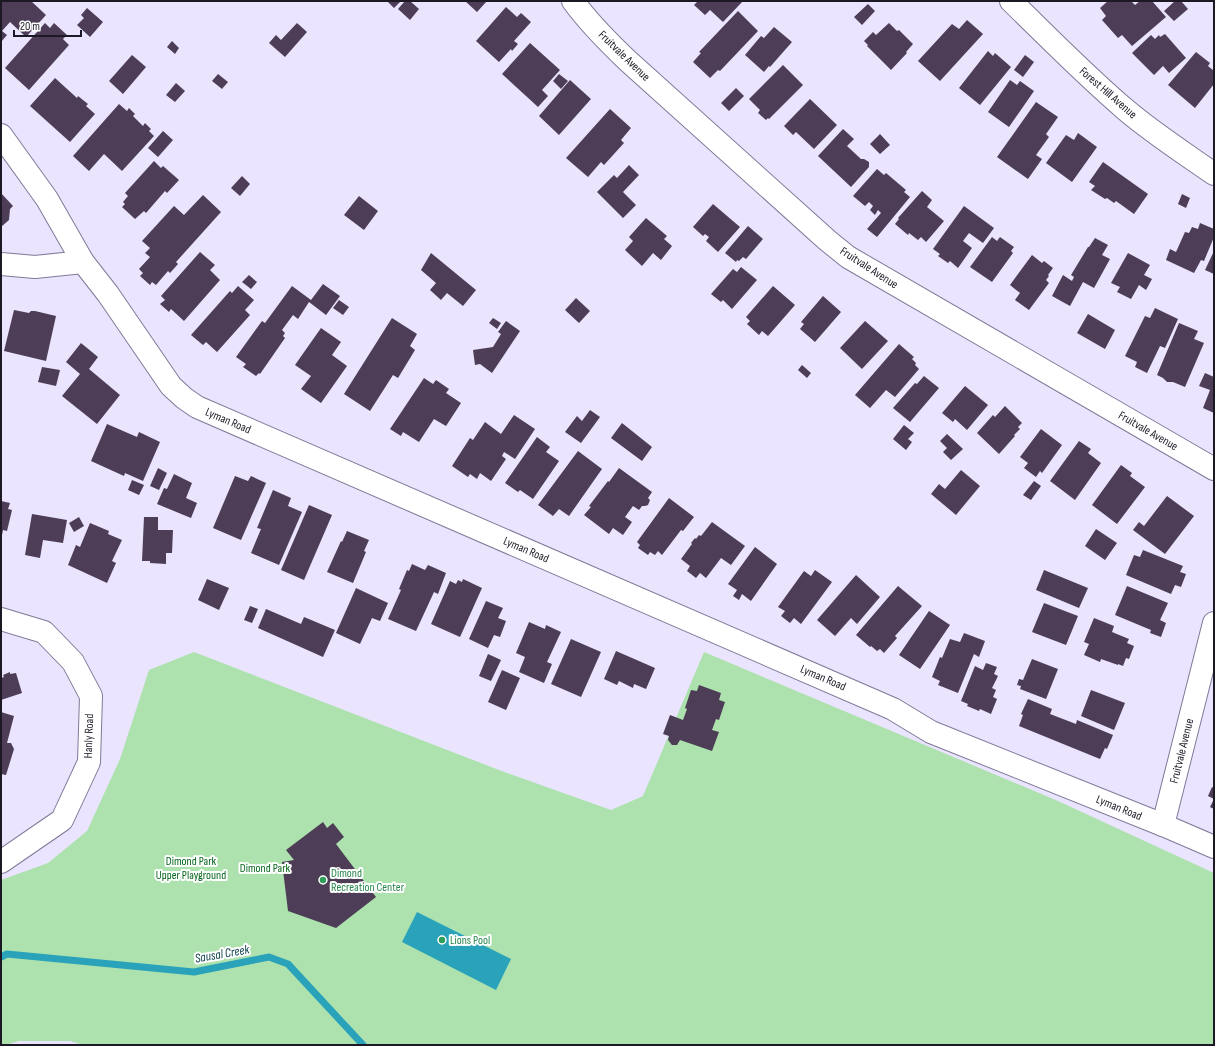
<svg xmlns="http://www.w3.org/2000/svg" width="1215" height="1046" viewBox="0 0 1215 1046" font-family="'Sofia Sans Condensed',sans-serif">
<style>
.green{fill:#ade2ae}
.water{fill:#2aa3ba}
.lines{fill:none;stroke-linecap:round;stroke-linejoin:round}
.stream{stroke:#2aa3ba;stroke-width:7}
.building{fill:#4d3d56}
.street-casing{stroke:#7f7997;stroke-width:24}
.secondary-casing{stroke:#7f7997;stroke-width:24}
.street{stroke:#fff;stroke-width:22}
.secondary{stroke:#fff;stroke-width:22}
.leisure-dot{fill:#2e9e5b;stroke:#fff;stroke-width:1.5}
.labels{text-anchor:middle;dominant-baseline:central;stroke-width:4;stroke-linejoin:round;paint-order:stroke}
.street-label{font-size:12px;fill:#1c1925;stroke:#fff}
.park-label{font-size:12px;fill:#07671d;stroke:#fff}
.leisure-label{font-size:12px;fill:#27864d;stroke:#fff;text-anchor:start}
.water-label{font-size:13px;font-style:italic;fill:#0f424c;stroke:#fff}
</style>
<rect width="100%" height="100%" fill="#eae4ff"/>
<path class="green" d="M194,652L499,770L611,810L643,796L704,652L1058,801L1214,873V1045H83L70,1041H19L6,1045H1V880L48,863L87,831L120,759L149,670Z"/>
<path class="water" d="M417,912L511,959L496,990L402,942Z"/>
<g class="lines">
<path class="stream" d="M1,957L7,954L194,972L269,957L288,964L363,1045"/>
</g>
<path class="building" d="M3,1H31L46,15L26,37L10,22L2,31L7,35L1,42V3Z
M387,1H401L394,8Z
M405,1H410L419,9L410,20L398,9Z
M465,1H487L477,12Z
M698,1H743L723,22L710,10L705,15L694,5Z
M1108,1H1131L1135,5L1140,1H1152L1166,17L1132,46L1122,35L1118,38L1102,20L1106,16L1100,8Z
M1175,1H1181L1188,9L1174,21L1164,11Z
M868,4L875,11L862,25L854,17Z
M506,7L517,17L521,13L531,22L514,41L518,44L512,51L511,49L499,62L476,41Z
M87,8L103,22L90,37L77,25L84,18L81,15Z
M738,11L758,31L720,71L718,70L710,78L693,62L701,53L699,52Z
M967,20L983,34L940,81L918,61L952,24L959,29Z
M45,23L50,28L54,23L67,35L63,39L69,45L29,90L5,68Z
M297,23L307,32L285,57L269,43L276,35L281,40Z
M889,23L897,31L899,30L913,44L906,52L907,53L891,70L867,46L868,45L864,41L873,32L876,35Z
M774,27L792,42L770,67L769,66L764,72L745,55L761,36L764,38Z
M1165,34L1186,58L1169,73L1163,66L1154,75L1132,53L1151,35L1155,39L1159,35L1160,37Z
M172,41L179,48L175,54L167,47Z
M530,43L560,70L542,90L548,96L538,107L502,74Z
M988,51L993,56L995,53L1011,67L980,105L959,88Z
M1196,52L1210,63L1208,66L1214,71V84L1195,108L1168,85Z
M132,55L146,67L123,94L109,81Z
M1025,55L1034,62L1023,77L1014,70Z
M783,65L803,85L769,119L768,118L766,120L758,113L760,110L749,99Z
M218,74L228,82L222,89L212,81Z
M559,74L568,81L561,89L553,81Z
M55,78L77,98L78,96L88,104L86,106L95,114L70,142L30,106Z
M570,80L591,99L559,135L539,116Z
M1010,80L1017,85L1020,81L1034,91L1009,127L988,112Z
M176,83L185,91L175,102L166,95Z
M736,88L744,96L729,111L721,103Z
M810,99L837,125L814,149L796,132L793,135L784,126Z
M1036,102L1058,117L1046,134L1049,137L1036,155L1042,159L1028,179L997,157Z
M119,104L127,111L129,108L135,114L133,116L143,126L145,123L151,129L149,131L154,136L122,171L104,154L89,171L73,156Z
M610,109L631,128L621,140L624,143L604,165L601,162L588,177L566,158Z
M843,129L854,139L847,146L861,159H864L869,162V167L851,187L818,156Z
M163,131L173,140L158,157L148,148Z
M1078,133L1097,147L1072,182L1046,163L1066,135L1074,140Z
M880,134L890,145L880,154L870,144Z
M154,161L161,168L163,166L179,180L167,193L165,191L146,213L144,211L135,219L122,207L125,204L123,202L128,196L125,193Z
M1103,162L1148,194L1134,214L1116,201L1114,203L1107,198L1105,199L1091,190L1095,186L1089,182Z
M629,165L639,175L623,192L636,205L623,218L597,192L614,175L617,178Z
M877,169L884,175L886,173L906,190L904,192L910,197L877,237L867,229L881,213L878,210L875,215L870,210L873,206L869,202L865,206L853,196Z
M242,176L250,184L240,196L231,188Z
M922,191L932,200L927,207L944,221L926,242L921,237L918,240L909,233L908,235L895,224L899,219L898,218Z
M1,193L13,206L10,209L9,220L1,227Z
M1182,194L1190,198L1186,208L1178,204Z
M203,195L221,212L176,262L178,264L170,273L168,271L156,285L152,282L150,285L140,276L143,273L139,269L150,257L145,253L150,248L142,241L174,206L184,215Z
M359,196L378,211L364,230L344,215Z
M713,204L740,227L718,252L706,241L709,237L705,234L703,236L693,227Z
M964,206L994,228L983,243L969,233L963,241L972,248L958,268L950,261L948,263L938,256L940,254L933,249Z
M646,218L667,236L664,239L672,246L661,260L653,253L642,266L625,250L633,241L629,237Z
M1200,223L1214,229V237L1204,261L1201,260L1194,273L1166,260L1170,249L1176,252L1185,232L1189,233L1192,227L1198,229Z
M748,226L763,239L746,259L743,257L739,261L737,260L736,262L725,253Z
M992,237L997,241L1000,237L1014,247L1011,251L1013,253L992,282L970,267Z
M1095,238L1108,245L1102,255L1110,259L1094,288L1083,282L1070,306L1052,296L1063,275L1072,281L1074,277L1071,275L1088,247H1089Z
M1214,251V274L1205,270Z
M200,252L215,265L210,270L220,280L184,321L171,309L169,312L160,304L165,300L161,296Z
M431,253L476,290L463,306L447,293L441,300L430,290L436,283L421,270Z
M1128,253L1150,265L1144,275L1152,279L1146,290L1139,285L1131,299L1117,292L1120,287L1111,283Z
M1032,255L1042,263L1044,261L1053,268L1048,275L1049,276L1046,280L1049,283L1029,310L1015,300L1020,293L1010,285Z
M741,267L757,280L732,309L723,300L721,302L711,294L733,269L737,272Z
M249,275L257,282L251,289L242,282Z
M323,284L340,296L326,315L309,302L298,319L293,315L282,330L285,333L283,336L285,338L260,374L259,373L256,376L243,367L246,364L236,357L262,321L265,323L292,286L311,300Z
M238,286L254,300L245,310L250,315L217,352L206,342L203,345L191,335L230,291L232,293Z
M773,286L795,305L768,336L762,331L759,335L747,324L750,321L746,317Z
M823,296L841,312L815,342L800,329L804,324L801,322Z
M576,298L590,311L579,323L565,310Z
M339,300L349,307L343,315L333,308Z
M1155,308L1178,319L1165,348L1160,346L1147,373L1135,367L1137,362L1125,356L1145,316L1150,318Z
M14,310L29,313L31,311H35L56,316L46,361L4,351Z
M1088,314L1115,330L1105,349L1077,333Z
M392,318L417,334L410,346L415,350L398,378L393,375L370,411L344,394Z
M493,318L501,323L497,329L489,323Z
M506,321L520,331L492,373L480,364L475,365L473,350L493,347L501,334L498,332Z
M865,321L888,341L862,369L840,348Z
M1179,323L1198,331L1194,339L1204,343L1185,387L1173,382H1167L1163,378L1157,375Z
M321,328L341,342L332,355L347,366L321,403L301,389L311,376L295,365Z
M81,343L98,357L89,369L120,395L97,424L62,396L80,374L66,362Z
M899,344L914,357L912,359L916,363L915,365L919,369L895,397L886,390L870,408L855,395Z
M802,365L811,373L807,378L798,370Z
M42,367L60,370L56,386L38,382Z
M1205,373L1214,377V413L1203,408L1210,390L1199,386Z
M924,376L939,388L910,422L893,408L915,383L917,384Z
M424,378L433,384L436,380L449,389L446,393L461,403L446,426L434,419L419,442L403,432L401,436L390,429Z
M965,386L988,405L967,430L955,419L953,422L942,413Z
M1005,406L1022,423L1018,427L1020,429L1014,435L1015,436L999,454L977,433L993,415L995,417Z
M590,410L600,417L581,443L565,432L577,416L582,421Z
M514,415L535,429L515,459L504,452L502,456L506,459L491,481L480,473L477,479L470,474L468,477L452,466L470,438L473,440L485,422L501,434Z
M622,423L652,447L642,461L611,438Z
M107,424L137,437L139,432L160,442L143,481L125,473L124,476L91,461Z
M904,425L914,433L908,439L912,442L906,450L893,439Z
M1041,429L1062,445L1042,473L1040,471L1036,477L1024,468L1028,463L1020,457Z
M947,434L963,449L951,460L943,452L947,448L940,441Z
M537,437L550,447L546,452L559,461L533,499L520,490L518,492L505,483Z
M1079,441L1091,449L1088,453L1101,463L1075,500L1050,481Z
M578,451L602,469L569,516L559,509L553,516L538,505Z
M1121,465L1132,473L1130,476L1145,487L1117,524L1092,505Z
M158,468L167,473L159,490L150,486Z
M619,468L652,492L648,498L650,500L648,505L645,506H642L639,510L633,506L625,517L632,522L623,535L613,528L609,534L584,515L591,507L589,506L608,481L609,482Z
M961,470L980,486L956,515L931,494L939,484L945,489Z
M174,474L192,483L186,498L197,503L191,518L157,504L164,488L167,489Z
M235,476L248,481L251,476L266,483L241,540L213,528Z
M132,480L144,485L139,495L128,490Z
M1034,481L1041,486L1031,500L1023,495Z
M273,490L291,498L288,506L302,512L279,565L251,553L261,529L257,528Z
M1167,496L1194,516L1165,554L1133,530L1139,522L1144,526Z
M669,498L694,517L683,531L681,530L662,555L658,551L655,555L650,552L648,555L638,548L640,545L637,542Z
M1,501L10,503L8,509L12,510L7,531L3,530L2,535Z
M309,505L332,515L304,580L281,570Z
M32,514L67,520L63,543L43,540L40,558L25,555Z
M79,517L84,526L74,532L69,523Z
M144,517H158V530H173L172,553H166V564L150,563V561H142Z
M712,522L745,546L731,565L721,558L706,578L700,573L696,578L687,571L690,566L681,559L692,544L691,543L695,538L696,539L699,535L701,536Z
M90,523L109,531L108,534L122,540L112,561L116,563L107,583L68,565L76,545L80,547Z
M1096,529L1117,543L1105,560L1085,546Z
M347,531L369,540L364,551L366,552L353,583L327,572L341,541L342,542Z
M755,547L777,564L751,601L742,594L739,600L733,596L737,590L728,584Z
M1143,550L1183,566L1180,572L1186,574L1181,587L1175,585L1171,594L1126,575L1134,555L1140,557Z
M412,564L425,570L428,565L446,573L438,594L434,592L416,631L388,619L401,590L399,589L407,570L409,571Z
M815,570L832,582L801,624L794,618L790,623L781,616L785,611L778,607L804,571L811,576Z
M1044,570L1088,588L1079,608L1036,590Z
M856,575L880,597L857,624L851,618L835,636L817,620Z
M207,579L229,588L219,610L198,600Z
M463,579L482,588L460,637L431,624L450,581L456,584L458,580L462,582Z
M898,586L922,606L895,636L897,638L884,653L880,649L877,651L871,646L870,647L856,635Z
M1127,586L1168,603L1160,620L1166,623L1161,637L1150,633L1151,630L1115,615Z
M356,588L388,603L380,621L372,618L360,644L336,633Z
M486,601L503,608L498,618L506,621L500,637L494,635L488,648L469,639Z
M1044,603L1078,616L1066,645L1032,632Z
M250,606L258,609L252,623L244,620Z
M266,609L301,624L304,617L335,630L323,657L258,628Z
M929,611L950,625L920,669L899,655Z
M1094,618L1114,626L1112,632L1129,639L1127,643L1134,646L1129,659L1126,658L1123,666L1118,664V665L1101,659L1100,662L1084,655L1089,644L1084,642Z
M529,622L545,629L546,625L561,632L547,662L552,664L544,683L519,672L525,657L516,653Z
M964,633L985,641L979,657L974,654L958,693L938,685L940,681L932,677L940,657L942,658L950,639L960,642Z
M571,639L601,652L581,697L551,684Z
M616,651L655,668L646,689L634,684L633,688L619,681L617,685L604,679Z
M488,654L501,660L491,681L479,676Z
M1032,659L1058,669L1046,699L1020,689L1021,686L1017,685L1019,679L1023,680Z
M986,663L997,667L994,674L998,676L992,688L996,690L993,697L997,699L991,714L980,709L979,711L967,706L968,704L961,701L975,666L983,670Z
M502,670L520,678L506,710L488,702Z
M10,672V674L16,673L22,693L1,700V678L4,677L3,675Z
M699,685L721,693L719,700L725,702L719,720L716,719L712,730L719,732L712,751L680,740L677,745H672L668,740L669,736L663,734L670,715L683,720L687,709L685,708L691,690L697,691Z
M1091,690L1125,703L1114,730L1081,716Z
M1028,699L1052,709L1050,714L1076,724L1077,720L1113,735L1107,749L1105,748L1100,759L1019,726L1023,715L1021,714Z
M1,712L14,716L7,743H11L14,749L6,775L1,774Z
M1212,787L1214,788V809L1210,807L1214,799L1208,796Z
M323,822L327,828L333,823L344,837L336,844L376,897L336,928L288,911L282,862L294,860L286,850Z"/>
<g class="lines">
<g class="street-casing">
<path id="street" d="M573,1C589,23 608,42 628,61L827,240L848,257L1214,469
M1011,1C1049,38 1086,76 1126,110C1153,133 1184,153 1214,174
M1,264L35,267L83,262
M1,619L44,632L73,662L91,696L89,762L62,820L1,862
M1163,825L1214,623"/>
</g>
<g class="secondary-casing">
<path id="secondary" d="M1,135L47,199L83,262L108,294L171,386L184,398L197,407L893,709L931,732L1163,825L1214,847"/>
</g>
<use href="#street" class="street"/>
<use href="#secondary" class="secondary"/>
</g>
<g class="leisure-dot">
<circle cx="323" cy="880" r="4"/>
<circle cx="442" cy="940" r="4"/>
</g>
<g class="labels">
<g class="street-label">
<text transform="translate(624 56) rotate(44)">Fruitvale Avenue</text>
<text transform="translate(1108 93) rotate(41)">Forest Hill Avenue</text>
<text transform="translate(869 268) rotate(33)">Fruitvale Avenue</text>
<text transform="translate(228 421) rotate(23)">Lyman Road</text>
<text transform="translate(1148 431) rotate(30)">Fruitvale Avenue</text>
<text transform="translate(526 550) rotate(23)">Lyman Road</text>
<text transform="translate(823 678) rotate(23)">Lyman Road</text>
<text transform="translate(89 736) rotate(-88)">Hanly Road</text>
<text transform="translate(1182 751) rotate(-76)">Fruitvale Avenue</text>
<text transform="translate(1119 808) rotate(22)">Lyman Road</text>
</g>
<g class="park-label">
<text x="191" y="861">Dimond Park<tspan x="191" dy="14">Upper Playground</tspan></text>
<text x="265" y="868">Dimond Park</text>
</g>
<g class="leisure-label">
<text x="331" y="873">Dimond<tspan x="331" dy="14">Recreation Center</tspan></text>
<text x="450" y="940">Lions Pool</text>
</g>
<g class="water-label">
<text transform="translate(222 954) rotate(-10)">Sausal Creek</text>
</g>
</g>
<rect width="1215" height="1046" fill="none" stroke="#1c1925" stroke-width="4"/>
<path d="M14 30v6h67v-6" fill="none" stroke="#1c1925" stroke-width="2"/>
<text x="20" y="30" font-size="12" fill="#1c1925" stroke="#ffffff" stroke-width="3" paint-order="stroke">20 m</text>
</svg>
